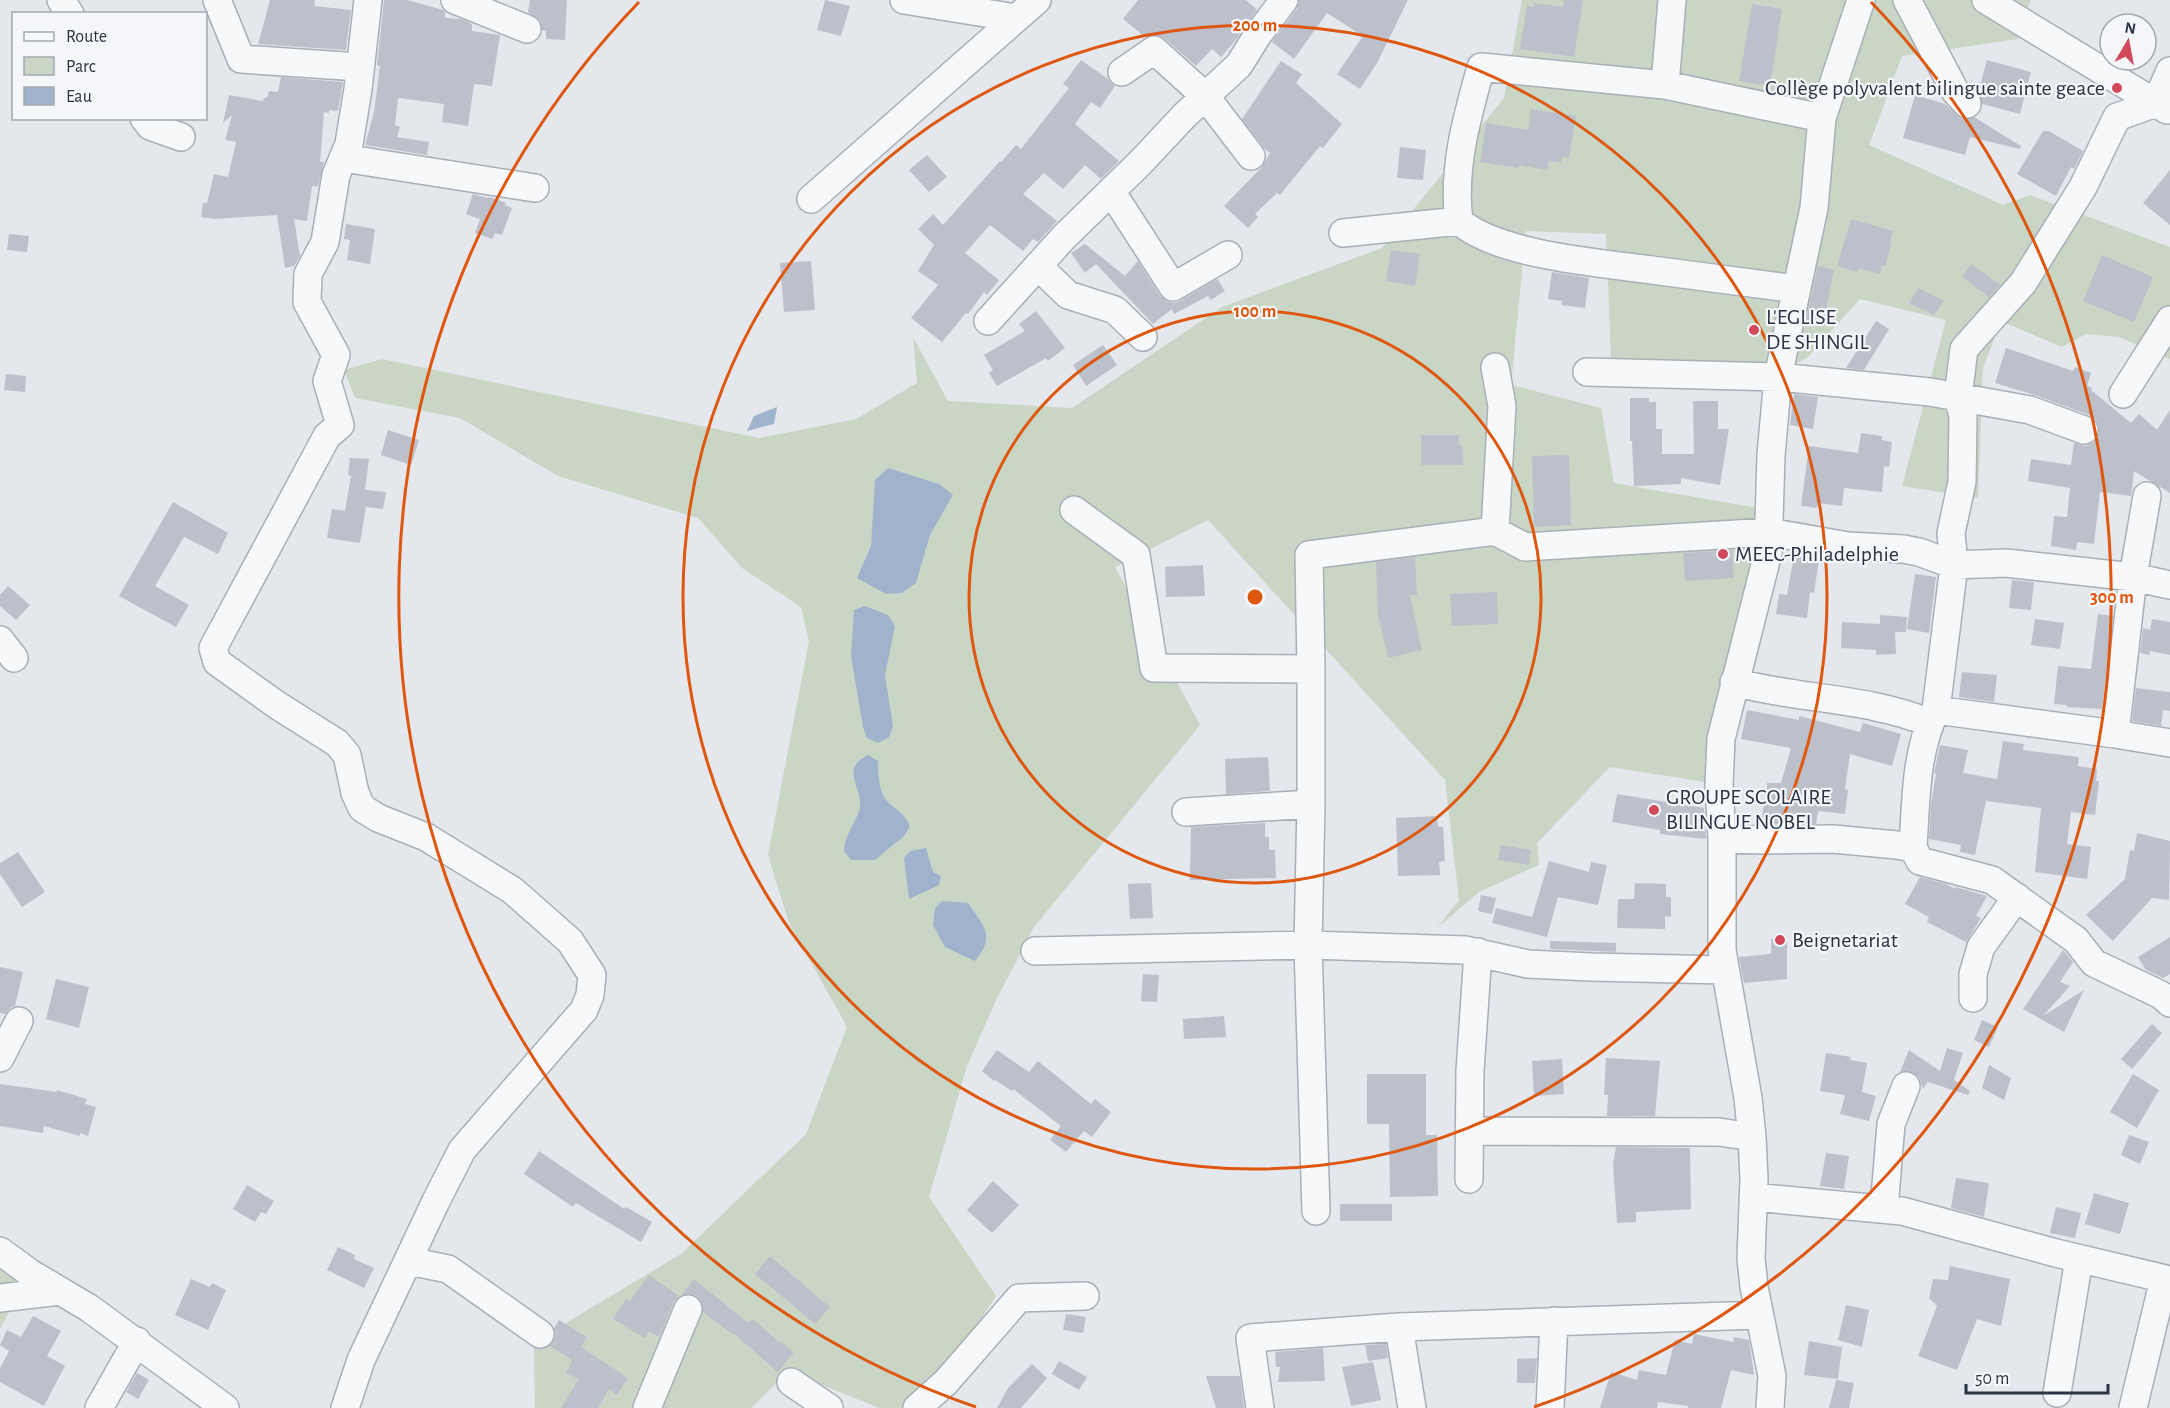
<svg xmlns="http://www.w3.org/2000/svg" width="2170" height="1408" viewBox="0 0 2170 1408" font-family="'Alegreya Sans',sans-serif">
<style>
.green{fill:#c9d6c5}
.water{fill:#9fb4cc}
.building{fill:#bbc0ca}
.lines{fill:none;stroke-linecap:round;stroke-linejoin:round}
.minor-casing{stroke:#a9aeb7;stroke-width:30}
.minor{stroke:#f7f8fa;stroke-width:27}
.ring{fill:none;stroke:#df570f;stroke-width:3}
.poi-dot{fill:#d1495b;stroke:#f4f6f9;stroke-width:2}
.labels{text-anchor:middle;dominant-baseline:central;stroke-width:4.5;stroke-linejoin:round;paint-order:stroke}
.poi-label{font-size:22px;fill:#2b3445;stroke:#f4f6f9;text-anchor:start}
.centre{fill:#df570f;stroke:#f4f6f9;stroke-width:3}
.ring-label{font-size:18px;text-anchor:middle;font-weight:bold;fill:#df570f;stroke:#f4f6f9;stroke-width:4.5;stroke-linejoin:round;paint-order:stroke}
</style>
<rect width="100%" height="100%" fill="#e4e7ec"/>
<path class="green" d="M1522,0H2031L2018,39L1902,56L1869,145L2003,205L2030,195L2170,247V359L2119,337L2086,334L2062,347L2001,321L1983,368L1978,498L1902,486L1946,320L1860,299L1808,357L1772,378L1611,358L1606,234L1526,231L1511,385L1601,408L1614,483L1769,510L1718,784L1610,767L1537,843L1539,865L1479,892L1437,928L1459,900L1445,780L1208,520L1115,567L1200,725L1034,927L997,998L967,1066L929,1197L996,1296L923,1408H879L788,1371L751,1408H535L534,1342L681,1254L806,1134L847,1027L789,923L768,855L809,641L801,607L742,568L698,518L558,476L460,418L355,398L344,370L382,359L759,438L856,419L917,383L913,337L948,401L1072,408L1222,307L1382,248L1504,98Z
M0,1254L29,1274L0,1329Z"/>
<path class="water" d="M777,407L774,424L747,431L754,416Z
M888,468L939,484L953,495L930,535L916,583L902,593L886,594L857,578L871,546L875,480Z
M865,606L888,615L895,626L885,675L893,726L889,737L878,743L867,738L863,727L851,656L854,610Z
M868,755L878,761C878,772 879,792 886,800C896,811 903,811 910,826L904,836L875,860H851L844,851C845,833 860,816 860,806C861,783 840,770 868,755Z
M926,848L933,872L941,876L939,885L909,899L904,858L910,851Z
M942,901L968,903C984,927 996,935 975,961L945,947L933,925L935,908Z"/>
<path class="building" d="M270,0H315L314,6L351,10L346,50L258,44Z
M384,0H407L443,10L445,12V18L461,19L472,24V31L500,35L492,86L474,84L468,126L442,122L444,104L398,98L395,125L400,127L397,137L429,142L427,155L365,145L374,112L380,66L377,65Z
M530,0H567L565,40L546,39V31L542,30L540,20L528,12Z
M825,0L850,6L841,36L817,30Z
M1138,0H1246L1257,10L1235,41L1221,57L1212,49L1196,66L1164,38L1152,34L1145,37L1123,19Z
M1299,0H1408L1377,63L1360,89L1337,74L1363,36L1327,13L1294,59L1272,42L1297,9Z
M1564,0H1583L1574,57L1520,49L1527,6L1534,7V3L1563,7Z
M1752,4L1782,9L1770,86L1739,81Z
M1081,60L1108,79L1115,86L1100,108L1091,102L1075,124L1119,161L1101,179L1085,165L1063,189L1044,173L1023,194L1057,221L1038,242L1033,239L1023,251L990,225L965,253L999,280L987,295L984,292L968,314L966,313L942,342L911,318L938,285L918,271L934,245L918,229L933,214L943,225L1000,161L1001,162L1016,145L1021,149L1069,88L1063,84Z
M1987,60L2031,72L2020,114L1982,104L1978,93Z
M1281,61L1302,74L1296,83L1342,124L1323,148L1320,146L1280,195L1277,193L1255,214L1258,217L1248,228L1224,206L1261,168L1270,153L1265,149L1242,119Z
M281,77L343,82L338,111L329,110V113L324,112L320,162H324L318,187L312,186L307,221L294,219L300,256L294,266L285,268L277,215L215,219L201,217L203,203H207L214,174L228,177L236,142L225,140L232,115L223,123L229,95L263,101L264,98H267L269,91L278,92Z
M1915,95L1945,104L1962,119L1974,117L2021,146L2020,149L1970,137L1965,155L1903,138Z
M1531,109L1576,116L1569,158L1562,157L1561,163L1549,161L1547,170L1519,165V168L1480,162L1486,123L1528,130Z
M2043,131H2049L2083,151L2074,169L2071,167L2056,196L2017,174Z
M1400,147L1426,150L1423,180L1397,178Z
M927,155L947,177L929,192L909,170Z
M2170,170V225L2143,203Z
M473,194L487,198L490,197L506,203L505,205L512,208L502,235L495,233L492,239L475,233L480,219L466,214Z
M1851,219L1893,231L1890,241L1892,242L1885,266L1882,265L1880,274L1858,268L1857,272L1837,266Z
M346,224L375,229L370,264L347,260L350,240L344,239Z
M9,234L29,236L27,252L7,250Z
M1085,244L1125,276L1138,261L1160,296L1166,301L1174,303L1180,301L1217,279L1225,291L1211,300L1208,296L1174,314L1172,309L1153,324L1096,264L1085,273L1071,253Z
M1391,250L1420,254L1415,286L1386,281Z
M2102,255L2153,277L2134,322L2083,301Z
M811,261L815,310L784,312L780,263Z
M1971,264L2000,285L1989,297L1962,277Z
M1818,266L1834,270L1823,324L1806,321Z
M1552,272L1589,278L1585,308L1561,305L1562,301L1548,299Z
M1919,288L1944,301L1934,315L1909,303Z
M1036,311L1065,348L1048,361L1046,358L997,386L989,373L993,370L984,355L1025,331L1019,324Z
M1876,321L1889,329L1864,370L1846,368Z
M1103,345L1117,365L1086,386L1073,365Z
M2006,348L2073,371L2075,367L2091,373L2087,386L2092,388L2091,390L2131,423L2139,414L2157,430L2170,410V493L2134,471L2131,496L2100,492L2094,544L2077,542L2076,550L2051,546L2054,516L2067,517L2070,488L2028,481L2031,459L2071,465L2074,443L2086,446L2094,442L2098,436L2099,427L2096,420L2089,415L2035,395L1995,383Z
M6,374L26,376L25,392L4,390Z
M1794,394L1818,397L1813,429L1790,425Z
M1630,398H1649V402H1656V429H1662V454H1694L1693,401H1718V429H1729L1720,485L1681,478V484L1634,486L1632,441H1630Z
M388,430L419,440L411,465L381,455Z
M1861,433L1882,436V440L1892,442L1889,467L1884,466L1882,492L1844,488L1842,506L1818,503L1817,508L1801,506L1809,446L1858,453Z
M1421,435H1459V445H1462L1463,465H1421Z
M1569,455L1571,525L1534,527L1532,456Z
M350,458L369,459L365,490L386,492L383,509L366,507L360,543L327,538L332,509L345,511L351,476L348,475Z
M173,502L228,533L218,554L184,537L155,586L189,605L176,627L119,596Z
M1732,550L1734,578L1685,581L1683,553Z
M1794,555L1819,559L1814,593L1810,592L1807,618L1776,614L1779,594L1787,595Z
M1415,557L1417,595H1410L1422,650L1388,658L1378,615L1376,562Z
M1203,565L1205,596L1166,597L1165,567Z
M1915,574L1936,577L1929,633L1907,629Z
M2012,580L2034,582L2031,610L2009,608Z
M8,586L30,605L16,620L0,606V595Z
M1497,592L1498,624L1452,626L1450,594Z
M2098,614L2113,616L2102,709L2067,707V705L2054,704L2058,666L2091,669Z
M1880,615L1907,617L1906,632H1895L1896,654L1876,655V650L1841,648L1842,622L1880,624Z
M2035,619L2064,623L2060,649L2031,645Z
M2152,619L2170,622V655L2150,651V655L2140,653L2143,628L2150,630Z
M1962,672L1997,675L1994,702L1959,697Z
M2136,688L2170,692V711L2163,710L2161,726L2132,721Z
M1747,710L1799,720V716L1860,732L1863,723L1901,734L1892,766L1850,754L1845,789L1848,790L1845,814L1818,811L1816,824H1761L1764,803H1767V783H1781L1791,748L1741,739Z
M2003,741L2024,744L2023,750L2079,757L2078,766L2097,769L2096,781H2099L2095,815L2071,812L2067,844L2091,847L2087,879L2035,872L2041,808L1986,801L1975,855L1960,852L1961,845L1929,839L1931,804L1936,774L1934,773L1940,745L1968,750L1963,773L1997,779Z
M1268,757L1270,791L1226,794L1225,759Z
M1617,794L1704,808L1706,839L1660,834V830L1612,822Z
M1437,816L1438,827H1443L1445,861L1439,862L1440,875L1398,876L1396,818Z
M1265,823V837H1269V850H1275L1276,878L1190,880L1191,827Z
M2137,833L2170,841L2169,900L2152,898L2113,941L2086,915L2125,879L2130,850L2134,851Z
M1501,845L1531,850L1529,865L1498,860Z
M18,852L45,892L22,907L0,874V863Z
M1549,861L1589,872L1591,862L1607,865L1598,905L1558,897L1547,937L1492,923L1496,908L1532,917Z
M1920,877L1946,884L1955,889L1956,887L1987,896L1976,916L1981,918L1966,942L1927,922L1929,917L1905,904Z
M1151,883L1153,918L1130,919L1128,884Z
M1635,883L1666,884V897H1671V917L1665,916V929L1617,928L1618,899H1634Z
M1481,895L1496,898L1492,914L1478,911Z
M2170,937V974L2163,978L2146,970L2138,957Z
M1771,939H1787V979L1744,983L1739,957L1771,954Z
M1550,941L1616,943V952L1550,949Z
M2063,950L2073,962L2060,982L2070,986L2043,1016L2084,990L2064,1032L2023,1009Z
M0,967L23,972L15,1006L10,1008L5,1014L0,1013Z
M1143,974L1159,975L1157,1002L1141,1001Z
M56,979L89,987L79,1028L46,1019Z
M1224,1016L1226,1037L1184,1039L1183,1019Z
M1982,1020L1998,1027L1989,1047L1974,1040Z
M2152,1024L2162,1033L2132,1069L2121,1059Z
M1947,1048L1963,1053L1954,1080L1970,1091L1968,1095L1928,1082L1923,1089L1919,1077L1912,1072H1900L1909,1050L1940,1071Z
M997,1050L1029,1072L1038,1061L1091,1104L1095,1099L1111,1112L1092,1137L1084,1131L1066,1152L1050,1140L1061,1126L1013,1089L1012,1091L995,1080L994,1081L982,1071Z
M1826,1053L1851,1057L1850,1060L1867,1063L1862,1092L1876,1096L1869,1121L1840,1114L1845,1095L1820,1091Z
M1606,1058L1660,1061L1655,1116H1607L1608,1095H1604Z
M1562,1059L1564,1094L1534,1096L1532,1061Z
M1989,1065L2011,1078L2004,1100L1982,1088Z
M1367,1074H1426V1135H1437L1438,1196L1390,1197L1389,1124H1367Z
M2133,1074L2159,1090L2137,1128L2110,1112Z
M0,1084L57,1092V1090L87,1099L85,1104L96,1107L88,1136L80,1133V1136L44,1126L43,1133L0,1126Z
M2129,1135L2149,1142L2140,1164L2121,1155Z
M1616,1147L1690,1148L1691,1209L1636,1212V1222L1617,1223L1613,1164Z
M539,1151L624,1209L626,1207L652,1222L641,1242L576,1203L573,1207L524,1174Z
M1826,1153L1849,1156L1844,1189L1820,1186Z
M1956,1178L1989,1183L1984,1217L1951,1208Z
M993,1181L1019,1205L992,1233L967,1210Z
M247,1185L274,1201L266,1214L261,1212L255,1222L233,1209Z
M2094,1193L2129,1203L2120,1234L2085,1224Z
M1340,1204H1392V1221H1340Z
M2056,1207L2081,1213L2075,1238L2050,1233Z
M338,1247L355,1255L354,1259L374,1268L364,1288L327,1270Z
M770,1256L830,1307L815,1324L755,1274Z
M1950,1266L2010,1279L2001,1326L1977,1319L1957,1370L1918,1356L1937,1306L1929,1298L1933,1279L1948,1280Z
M649,1275L679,1296L673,1303L659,1337L649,1331L645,1338L613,1319L626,1299L630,1301Z
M191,1279L210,1287L212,1283L226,1290L208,1330L175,1315Z
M694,1279L748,1323L753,1319L780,1343L781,1342L794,1352L778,1372L733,1333L732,1334L703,1312V1306L700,1299L693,1294L682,1295Z
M1846,1305L1869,1310L1862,1347L1838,1340Z
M1066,1314L1086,1317L1083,1333L1063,1330Z
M33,1316L61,1331L47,1356L65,1366L44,1406L0,1382V1368L9,1351L0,1345L7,1330L21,1337Z
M559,1320L587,1337L581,1347L628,1378L617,1395L609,1389L598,1408H561L579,1379L566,1373L572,1360L550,1346L553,1343L556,1335L554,1328Z
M1694,1334L1733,1342L1734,1337L1749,1340L1754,1375L1731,1370L1721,1408H1688V1406L1658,1402L1657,1408H1600L1611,1372L1637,1380L1639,1370L1666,1375L1675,1340L1692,1344Z
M1809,1341L1842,1347L1838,1379L1804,1375Z
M1386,1344L1388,1358L1368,1361L1365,1345Z
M1323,1348L1325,1381L1278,1382L1280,1367H1276L1275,1352Z
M1537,1358L1535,1383H1517V1359Z
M1059,1361L1087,1377L1079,1390L1052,1374Z
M1373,1362L1381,1400L1351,1406L1342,1367Z
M1032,1364L1047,1378L1021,1408H997L1008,1388Z
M137,1373L149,1380L138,1399L126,1392Z
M1206,1376H1240L1244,1408H1216Z
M1836,1380L1854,1383L1849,1408H1829Z"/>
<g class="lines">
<g class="minor-casing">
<path id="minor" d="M61,0L70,14
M217,0L241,59L359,67
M455,0L527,29
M904,0L1016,18
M1907,0L1955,91L1967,104
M1986,0L2167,110
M1122,72L1154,50L1205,96L1251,156
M1665,85L1672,0
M144,118L150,126L181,137
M343,158L535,188
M1111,191L1173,287L1228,255
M811,199L1037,0
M1343,233L1459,221
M1038,266L1068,295L1115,310L1143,337
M1796,289C1748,283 1700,276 1652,270C1600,263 1497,255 1459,221C1452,169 1467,117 1481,67L1665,85L1822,118
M988,321L1064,237L1141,162L1184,116L1239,65L1257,36L1284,0
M1587,372L1778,377L1930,392L2030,410L2084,430
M2123,394L2170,320
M1074,510L1136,555L1154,668L1311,669V804
M1495,531L1502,406L1495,367
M0,640L14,658
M1311,669L1309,555L1495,531L1525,547L1769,532L1848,546L1903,549L1919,552L1954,565L2006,563L2133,577L2170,585
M1734,682C1799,700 1867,697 1930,723
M1936,710L2115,734L2170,743
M2115,734L2133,577L2147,496
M1186,812L1311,804L1308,945L1316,1211
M1722,839L1764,840L1833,839L1897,845L1913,848L1920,861L1992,880L2076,940L2094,963L2161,995L2170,1003
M1913,848C1916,802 1915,752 1936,710L1954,565L1951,533L1962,482L1963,416L1958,397L1964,349L2023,283L2083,187L2117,117L2156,103L2170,71
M1035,951L1308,945L1465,950L1528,964L1591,967L1724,970
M1973,998V974L1981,947L2017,897
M0,1058L19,1021
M1469,1131L1719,1132L1752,1137
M1469,1179L1470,1071L1478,952
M1753,1197L1902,1211L2056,1253L2170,1280
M1884,1209L1891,1124L1906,1086
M0,1251L30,1273L89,1308L225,1408
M409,1261L448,1269L540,1334
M0,1298L60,1291
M1399,1327L1412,1408
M791,1382L829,1408
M2057,1393L2079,1259
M99,1408L137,1341
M345,1408L361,1360L436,1201L462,1150L584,1010L590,995L592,975L570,941L512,890L426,837L378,818L362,808L355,793L347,755L337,743L277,705L217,662L213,648L327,436L340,425L327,381L336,355L307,302L308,274L325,242L336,175L349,144L358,89L368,0
M647,1408L688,1309
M917,1408L946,1382L1019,1298L1085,1296
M1260,1408L1250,1338L1399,1327L1759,1315
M1550,1408L1554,1321
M1770,1408L1772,1376L1754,1287L1751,1258L1754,1179L1752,1137L1748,1098L1722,950V839L1719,785L1721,739L1768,553L1771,455L1778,377L1814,208L1822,118L1861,0
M2133,1408L2164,1279"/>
</g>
<use href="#minor" class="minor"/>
</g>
<g class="ring">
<circle cx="1255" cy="597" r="286"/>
<circle cx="1255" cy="597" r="572"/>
<path d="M976 1407A857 857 0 0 1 639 2M1871 2A857 857 0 0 1 1534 1407"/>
</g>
<g class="poi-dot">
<circle cx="2117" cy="88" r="6"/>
<circle cx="1754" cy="330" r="6"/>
<circle cx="1723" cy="554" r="6"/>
<circle cx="1654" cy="810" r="6"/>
<circle cx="1780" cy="940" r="6"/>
</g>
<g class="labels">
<g class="poi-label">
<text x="2105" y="88" text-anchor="end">Collège polyvalent bilingue sainte geace</text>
<text x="1766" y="317">L'EGLISE<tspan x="1766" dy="25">DE SHINGIL</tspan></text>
<text x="1735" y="554">MEEC-Philadelphie</text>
<text x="1666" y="797">GROUPE SCOLAIRE<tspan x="1666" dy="25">BILINGUE NOBEL</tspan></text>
<text x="1792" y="940">Beignetariat</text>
</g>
</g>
<circle cx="1255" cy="597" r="9" class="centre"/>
<g class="ring-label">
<text x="1255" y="31">200 m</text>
<text x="1255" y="317">100 m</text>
<text x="2112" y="603">300 m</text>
</g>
<rect x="12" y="12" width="195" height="108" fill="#f4f6f9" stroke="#a4a8b1" stroke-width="1.5"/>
<rect x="24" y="32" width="30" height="9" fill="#f7f8fa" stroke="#a4a8b1" stroke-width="1.5"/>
<text x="66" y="42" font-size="18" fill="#2b3445">Route</text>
<rect x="24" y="57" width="30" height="18" fill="#c9d6c5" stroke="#a4a8b1" stroke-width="1.5"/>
<text x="66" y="72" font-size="18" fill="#2b3445">Parc</text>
<rect x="24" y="87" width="30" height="18" fill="#9fb4cc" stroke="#a4a8b1" stroke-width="1.5"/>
<text x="66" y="102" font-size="18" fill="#2b3445">Eau</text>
<g transform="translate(2128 42) rotate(10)"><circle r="28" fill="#f4f6f9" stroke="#a4a8b1" stroke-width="1.5"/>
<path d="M0-4.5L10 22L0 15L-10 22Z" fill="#d1495b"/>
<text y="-9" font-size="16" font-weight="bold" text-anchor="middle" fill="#2b3445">N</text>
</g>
<path d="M1966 1384v9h142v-9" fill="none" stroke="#2b3445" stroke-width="3"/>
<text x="1975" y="1384" font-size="18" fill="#2b3445" stroke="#f4f6f9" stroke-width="4.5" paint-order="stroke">50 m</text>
</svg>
